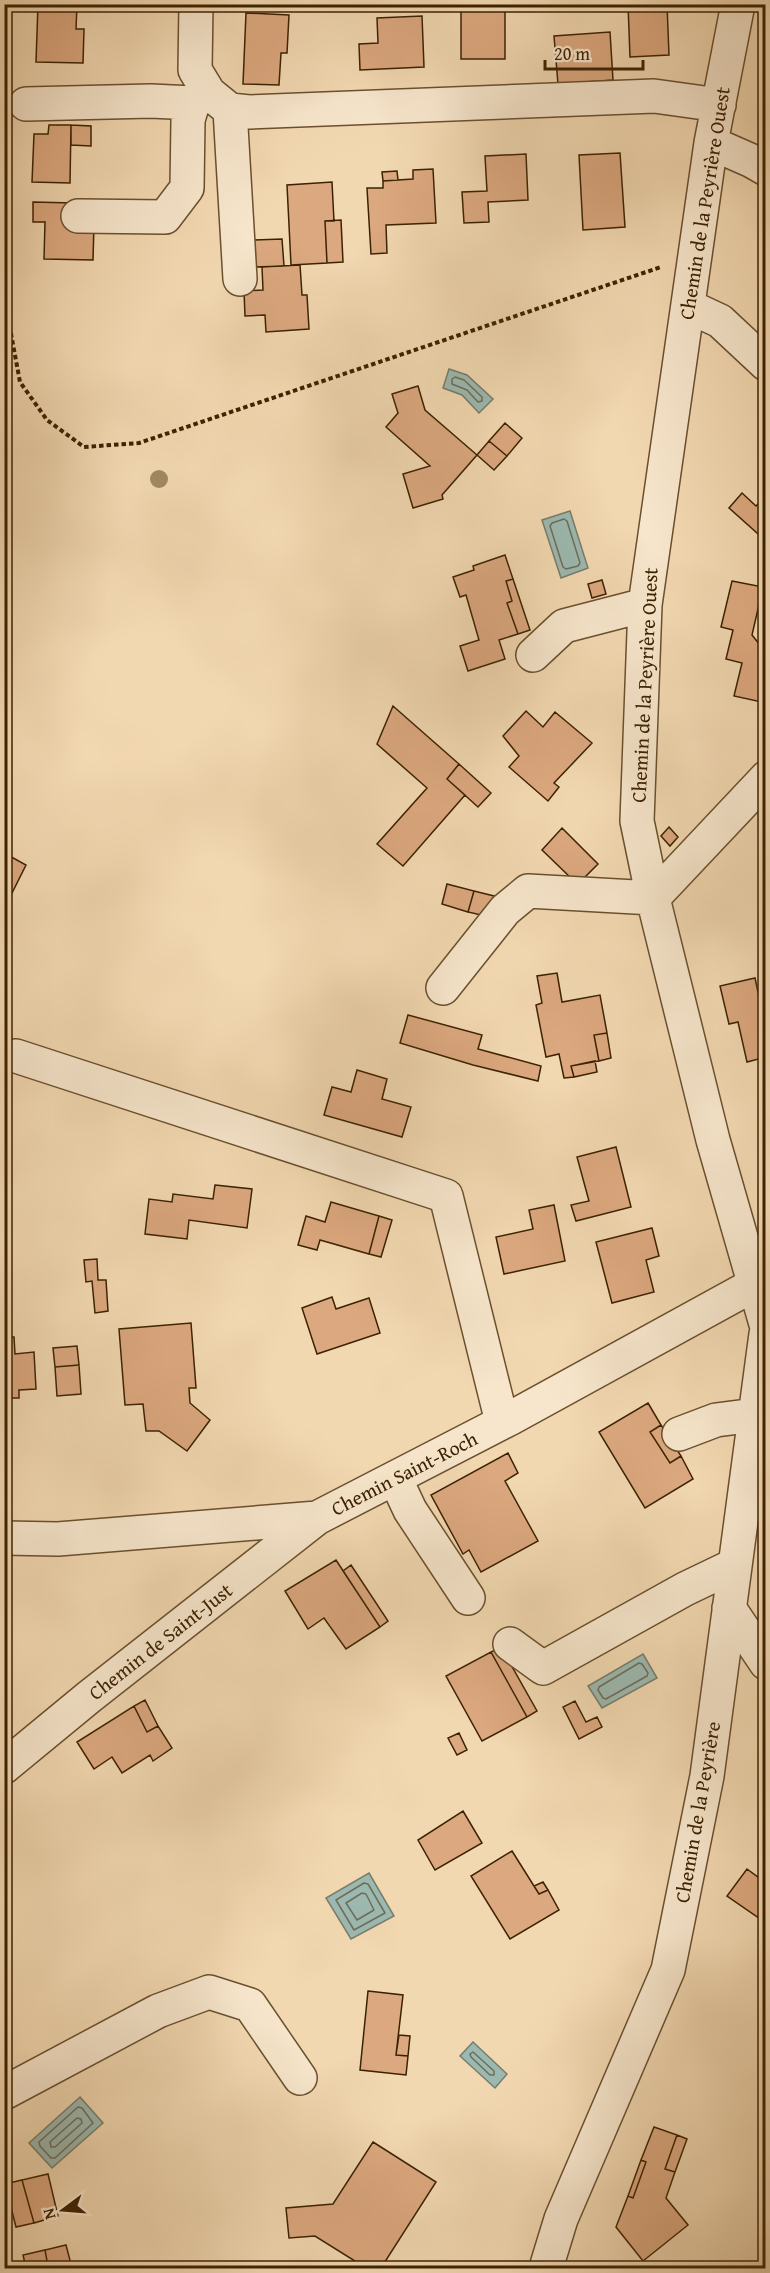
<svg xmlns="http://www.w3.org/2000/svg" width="770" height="2273" viewBox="0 0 770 2273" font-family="'Gentium Book Plus',serif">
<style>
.water{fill:#9cb9b1;stroke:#767d6b;stroke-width:1.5}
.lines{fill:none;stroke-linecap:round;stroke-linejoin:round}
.shore{stroke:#6c6e5a;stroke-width:1.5}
.building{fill:#dca87f;stroke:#3c2202;stroke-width:1.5}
.minor-casing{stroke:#6a502e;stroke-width:36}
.path{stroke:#3c2202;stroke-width:4;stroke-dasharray:4.5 3;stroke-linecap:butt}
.minor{stroke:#f7e6cc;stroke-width:33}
.tree{fill:#a08963}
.labels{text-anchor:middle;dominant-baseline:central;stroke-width:4.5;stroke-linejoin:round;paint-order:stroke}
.street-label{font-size:20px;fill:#3c2202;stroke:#f7e6cc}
</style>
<rect width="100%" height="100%" fill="#f2d8b1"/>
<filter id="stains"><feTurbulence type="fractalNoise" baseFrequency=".00333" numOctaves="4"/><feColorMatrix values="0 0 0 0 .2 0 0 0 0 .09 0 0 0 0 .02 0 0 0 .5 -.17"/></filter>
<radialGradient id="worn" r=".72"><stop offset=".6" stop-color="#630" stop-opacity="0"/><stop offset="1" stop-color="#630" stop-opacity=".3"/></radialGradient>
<path class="water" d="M449,369L467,375L493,399L479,413L462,395L443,388Z
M570,511L588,568L561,578L542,520Z
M643,1654L657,1678L602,1708L588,1686Z
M369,1873L394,1916L351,1939L326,1898Z
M473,2042L507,2074L495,2088L460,2056Z
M80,2097L103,2123L52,2168L29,2143Z"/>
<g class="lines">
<path class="shore" d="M455,377L464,380L482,397V401L478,402L467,390L452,384V379Z
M564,519L567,521L580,563L578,566L566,569L563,567L550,526L552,523Z
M639,1663L642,1664L648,1673L647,1676L606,1699L603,1698L598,1690L599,1687Z
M364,1883L368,1884L385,1913L354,1930L336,1900Z
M362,1893L366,1894L374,1910L357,1920L346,1903Z
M473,2052L494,2071V2075H490L471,2057L470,2054Z
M78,2107L82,2108L93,2123L55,2158H51L40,2146L39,2142Z
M77,2118L81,2119L82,2123L55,2147H51L50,2142Z"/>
</g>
<path class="building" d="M38,4H77L76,29H84L83,63L36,62Z
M461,4H505V59H461Z
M628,4H667L669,55L630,57Z
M246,13L289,15L287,53H281L279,85L243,84Z
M422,16L424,67L360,70L359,44L378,43L377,18Z
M610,32L613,80L558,84L554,36Z
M49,125H71L70,183L32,182L34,134H48Z
M71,125L91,126V146L71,145Z
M620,153L625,227L583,230L579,155Z
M526,154L528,200L488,202L489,222L464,223L462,192L487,191L485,156Z
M433,169L436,223L386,225L387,253L371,254L367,188H383V181L413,179V170Z
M397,171L398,180L383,181L382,172Z
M332,182L334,221H325L327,263L291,265L287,185Z
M33,202L73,203L94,224L93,260L44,259L45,222H33Z
M341,220L343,262L327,263L325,221Z
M282,239L284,266L252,267L251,240Z
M300,265L302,295H307L309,329L266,332L265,315L245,316L244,291L263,290L262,267Z
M418,386L425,410L477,455L442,495L443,499L413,508L403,474L430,466L386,427L398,413L392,394Z
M505,423L522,438L507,456L489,441Z
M489,441L507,456L494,470L477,455Z
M742,493L756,506L766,496V541L729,508Z
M505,555L513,579L506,581L512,601L507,603L518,634L499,640L505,659L468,671L460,646L479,640L466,595L460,597L453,577L474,570L473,566Z
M513,579L530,630L518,634L507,603L512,601L506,581Z
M602,580L606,594L592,598L588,584Z
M732,581L763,587L752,635L760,645L766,646V703L734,696L742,663L726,659L733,630L721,627Z
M393,706L459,764L447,779L465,795L403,866L377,844L427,788L377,744Z
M526,711L543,727L555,712L592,743L554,783L559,787L548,801L509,767L519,756L503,736Z
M459,764L491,793L478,807L447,779Z
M669,827L678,837L670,846L661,836Z
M562,828L598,864L584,878H571L542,850Z
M6,854L26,865L11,895L4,892Z
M447,884L474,891L468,912L442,904Z
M474,891L498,897L481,915L468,912Z
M557,973L562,1002L600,995L607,1033L594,1035L599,1061L571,1066L574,1077L564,1078L559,1054L546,1057L536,1005L542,1003L537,976Z
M755,978L763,1015L766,1014V1057L747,1062L738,1022L729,1024L720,986Z
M408,1015L482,1035L478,1049L541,1066L538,1081L473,1065L400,1043Z
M607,1033L611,1058L599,1061L594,1035Z
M595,1061L597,1072L574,1077L571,1066Z
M357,1070L387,1079L382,1099L411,1107L402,1137L324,1115L332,1087L351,1092Z
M616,1147L631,1207L576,1221L571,1205L589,1201L577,1157Z
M215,1185L252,1189L247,1228L189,1220L187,1239L145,1234L149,1199L172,1202L173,1194L213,1199Z
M331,1202L379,1216L369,1254L320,1240L317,1250L298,1245L306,1216L325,1222Z
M554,1205L565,1261L504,1274L496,1237L533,1229L529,1210Z
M379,1216L392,1220L381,1257L369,1254Z
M652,1228L659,1256L646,1260L654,1292L612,1303L596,1242Z
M97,1259L98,1280H106L108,1311L95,1313L92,1281L86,1282L84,1260Z
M332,1297L336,1309L369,1298L380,1333L317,1354L302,1308Z
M191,1323L196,1388H189L190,1403L210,1420L187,1451L159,1431H146L143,1404L125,1405L119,1329Z
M4,1337H14L15,1354L34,1352L36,1389L19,1390V1398H4Z
M77,1346L79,1365L55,1367L53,1348Z
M79,1365L81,1394L57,1396L55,1367Z
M648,1403L661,1425L650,1432L670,1463L681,1456L693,1479L645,1508L599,1432Z
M661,1425L681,1456L670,1463L650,1432Z
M508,1453L518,1473L505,1481L538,1541L481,1572L469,1550L463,1554L431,1495Z
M336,1560L380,1627L346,1649L324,1618L308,1629L285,1591Z
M351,1565L388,1621L380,1627L343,1571Z
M501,1647L537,1711L527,1717L491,1652Z
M491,1652L527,1717L482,1741L446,1676Z
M145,1700L158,1726L147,1732L134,1706Z
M575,1701L586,1722L597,1717L602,1727L579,1739L563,1707Z
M134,1706L147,1732L158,1726L172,1748L153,1761L150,1755L122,1773L112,1757L94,1769L77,1742Z
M459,1733L467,1750L457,1755L448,1738Z
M463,1811L482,1843L435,1870L418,1840Z
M512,1851L539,1894L548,1890L559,1910L510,1939L471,1876Z
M747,1869L766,1883V1923L727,1896Z
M543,1882L548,1890L539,1894L534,1886Z
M368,1991L403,1995L396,2055L408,2056L406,2075L360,2070Z
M399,2035L410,2036L408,2056L396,2055Z
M654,2127L677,2135L665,2169L675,2172L666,2198L688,2225L643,2261L616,2227L628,2196L633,2198L646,2162L641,2160Z
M677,2135L687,2139L675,2172L665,2169Z
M373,2142L436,2182L381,2268H366L315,2236L289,2238L286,2208L333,2204Z
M641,2160L646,2162L633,2198L628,2196Z
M48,2174L58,2216L34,2223L22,2180Z
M22,2180L34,2223L16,2227L5,2184Z
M66,2245L72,2268H48L45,2266L47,2261L45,2250Z
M45,2250L47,2261L45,2266L48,2268H26L23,2255Z"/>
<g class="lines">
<g class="minor-casing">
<path id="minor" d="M196,4L195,70L209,93L230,110L249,112L654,96L719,105
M738,4L711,143L645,605L637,821L653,898L713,1140L766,1324
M26,104L151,101L193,103L209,93
M230,110L240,279
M711,143L752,161L766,169
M78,216L165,217L187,188L188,120L193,103
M688,306L720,321L766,364
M533,655L564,626L645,605
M443,988L505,910L528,891L653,898L766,778
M16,1056L446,1196L502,1422
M679,1434L716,1420L755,1415
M395,1478L410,1510L468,1598
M4,1538L58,1539L317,1518L511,1418L766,1278
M729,1608L766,1663
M510,1644L543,1668L685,1589L735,1565
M4,1767L89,1697L317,1518
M4,2093L158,2011L209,1992L250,2005L300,2078
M546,2268L561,2219L668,1970L707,1776L766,1334"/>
</g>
<path class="path" d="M4,296L20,382L47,420L84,447L139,443L661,267"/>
<use href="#minor" class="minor"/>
</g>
<circle class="tree" cx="159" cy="479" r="9"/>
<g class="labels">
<g class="street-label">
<text transform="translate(704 203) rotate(-81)">Chemin de la Peyrière Ouest</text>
<text transform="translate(644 685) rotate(-87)">Chemin de la Peyrière Ouest</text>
<text transform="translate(404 1473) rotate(-27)">Chemin Saint-Roch</text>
<text transform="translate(160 1641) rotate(-38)">Chemin de Saint-Just</text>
<text transform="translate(697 1812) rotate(-80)">Chemin de la Peyrière</text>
</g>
</g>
<rect width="770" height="2273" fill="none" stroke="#f2d8b1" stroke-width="24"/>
<rect x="6" y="6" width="758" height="2261" fill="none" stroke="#3c2202" stroke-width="3"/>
<rect x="12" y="12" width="746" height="2249" fill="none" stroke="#3c2202" stroke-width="1.5"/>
<g transform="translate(63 2210) rotate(254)" stroke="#f7e6cc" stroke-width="4.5" paint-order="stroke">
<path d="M0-4.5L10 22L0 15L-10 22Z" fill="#3c2202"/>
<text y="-9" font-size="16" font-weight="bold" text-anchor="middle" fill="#3c2202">N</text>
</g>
<path d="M545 60v9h98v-9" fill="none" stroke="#3c2202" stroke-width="3"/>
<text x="554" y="60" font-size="18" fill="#3c2202" stroke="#f7e6cc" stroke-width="4.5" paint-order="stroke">20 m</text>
<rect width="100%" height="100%" filter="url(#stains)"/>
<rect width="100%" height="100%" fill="url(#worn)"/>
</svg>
